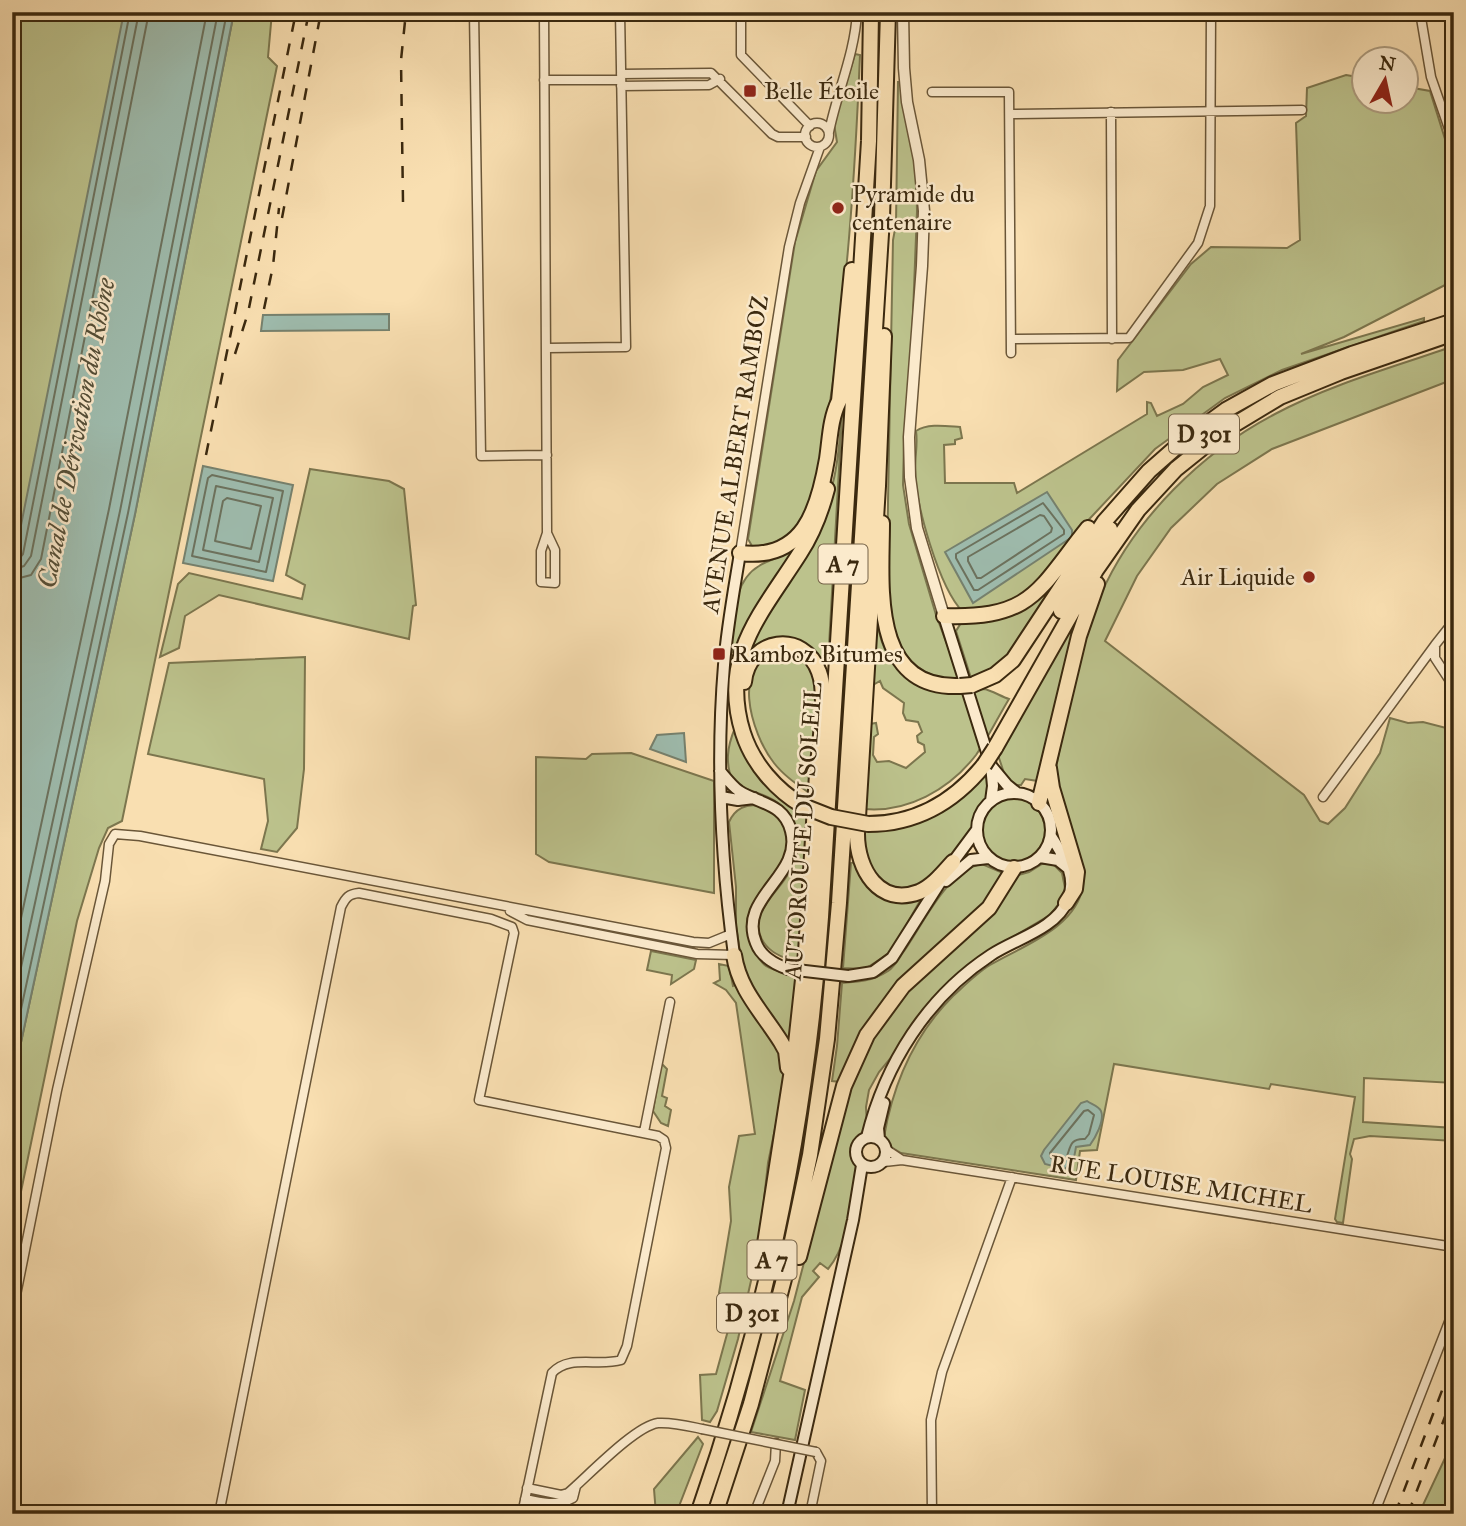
<svg xmlns="http://www.w3.org/2000/svg" width="1466" height="1526" viewBox="0 0 1466 1526" font-family="'IM FELL Great Primer',serif">
<style>
.green{fill:#bcc28c;stroke:#7c764e;stroke-width:2}
.water{fill:#9ebcae;stroke:#76816e;stroke-width:2}
.lines{fill:none;stroke-linecap:round;stroke-linejoin:round}
.shore{stroke:#6c725e;stroke-width:2}
.minor-casing{stroke:#6a5638;stroke-width:11}
.tertiary-casing{stroke:#6a5638;stroke-width:13}
.secondary-casing{stroke:#3b290f;stroke-width:14}
.trunk-casing{stroke:#3b290f;stroke-width:18}
.motorway-casing{stroke:#3b290f;stroke-width:18}
.minor{stroke:#fbeacc;stroke-width:8}
.tertiary{stroke:#fbeacc;stroke-width:10}
.secondary{stroke:#fbeacc;stroke-width:10}
.trunk{stroke:#f9dfb1;stroke-width:14}
.motorway{stroke:#f9dfb1;stroke-width:14}
.rail{stroke:#3b290f;stroke-width:2.5;stroke-dasharray:12 12;stroke-linecap:butt}
.minor-bridge-casing{stroke:#6a5638;stroke-width:11;stroke-linecap:butt}
.secondary-bridge-casing{stroke:#3b290f;stroke-width:14;stroke-linecap:butt}
.trunk-bridge-casing{stroke:#3b290f;stroke-width:18;stroke-linecap:butt}
.minor-bridge{stroke:#fbeacc;stroke-width:8}
.secondary-bridge{stroke:#fbeacc;stroke-width:10}
.trunk-bridge{stroke:#f9dfb1;stroke-width:14}
.poi-dot{fill:#8f2418;stroke:#fbeacc;stroke-width:2.5}
.labels{text-anchor:middle;dominant-baseline:central;stroke-width:5;stroke-linejoin:round;paint-order:stroke}
.shield{fill:#fbeacc;stroke:#756348;stroke-width:2}
.shield-label{font-size:23px;font-weight:bold;fill:#3b290f}
.poi-label{font-size:24px;fill:#3b290f;stroke:#fbeacc;text-anchor:start}
.street-label{font-size:24px;fill:#3b290f;stroke:#fbeacc}
.water-label{font-size:26px;font-style:italic;fill:#544e37;stroke:#fbeacc}
</style>
<rect width="100%" height="100%" fill="#f9dfb1"/>
<filter id="stains"><feTurbulence type="fractalNoise" baseFrequency=".00286" numOctaves="4"/><feColorMatrix values="0 0 0 0 .2 0 0 0 0 .09 0 0 0 0 .02 0 0 0 .5 -.17"/></filter>
<radialGradient id="worn" r=".72"><stop offset=".6" stop-color="#630" stop-opacity="0"/><stop offset="1" stop-color="#630" stop-opacity=".3"/></radialGradient>
<path class="green" d="M12,12H185L12,851Z
M234,12H272L268,57L277,66L122,821L108,828L99,848L77,921L12,1235V1084L135,514Z
M855,54L860,55C855,175 847,295 828,415C823,450 819,502 796,532C786,544 775,546 759,550L752,546L748,539L795,242L816,171L837,142L834,124Z
M1346,75L1364,78V102H1406L1407,87L1430,91L1450,155L1454,185V283L1445,285L1344,337L1301,354L1424,318V321L1282,370L1225,398L1155,449L1080,529L1032,587L1015,600L994,609L963,612C939,588 915,503 915,469C915,455 918,444 916,431C928,423 946,426 960,427L962,438L955,440V444L944,445L945,483H1014L1017,493L1147,414V402L1151,403L1157,416L1183,404L1203,387L1228,375L1220,359L1183,370L1144,372L1117,391L1118,360L1191,264L1211,247L1287,248L1300,240L1296,123L1306,116L1307,88Z
M898,82H901L916,170L917,211L911,365L904,443L903,485L909,524L936,615L960,679C934,680 911,669 900,644C881,604 888,545 888,502C889,414 891,327 893,240L896,224Z
M1454,346V379L1272,449L1217,484L1171,528L1137,576L1105,641L1304,795L1320,821L1328,824L1345,808L1380,753L1390,718L1408,723L1423,722L1454,730V1083L1364,1078L1363,1122L1454,1128V1141L1370,1136L1354,1139L1350,1154L1352,1159L1343,1223L1337,1222L1335,1219L1355,1097L1271,1084L1269,1089L1114,1064L1097,1150L1080,1151L1076,1180L901,1153L891,1147L884,1137C893,1084 914,1035 953,996C964,986 977,973 990,965C1022,946 1077,928 1083,885C1085,869 1062,802 1056,782V769C1060,743 1067,717 1073,691C1080,659 1087,625 1101,594C1135,518 1202,452 1275,414C1331,384 1394,367 1454,346Z
M842,416L828,663H822L809,646L787,638L773,639L748,654L733,652L731,644C734,618 733,581 759,566C773,557 783,559 795,545C804,535 828,498 832,486C839,463 839,439 842,416Z
M310,469L389,481L404,489L416,605L413,606L409,639L219,595L185,616L179,648L160,657L178,584L189,573L302,599L305,585L286,575Z
M1060,573C1038,608 1015,669 971,678L956,631L961,623L992,620L1010,615Z
M878,603C878,612 878,622 879,630C884,665 919,690 952,693C963,694 974,689 984,689C991,690 1002,697 1009,699C998,717 988,738 976,755C949,790 907,813 864,809L869,724L876,723L878,734L874,737L873,755L877,762L889,761L906,768L925,752L924,745L918,742L917,736L922,732L918,722L906,720L903,713L904,703L883,688L880,681L873,685Z
M1082,607L1038,781L1025,779L1021,785H1013L1006,779L998,755Z
M783,653C795,653 809,659 814,672C821,690 812,770 811,794C797,785 784,776 774,763C751,734 728,658 783,653Z
M305,657L304,769L297,828L277,852L261,849L268,821L264,779L148,754L169,663Z
M735,728L809,816L804,913L792,1046L784,1056L785,1080L768,1163L759,1245L738,1339L717,1411L710,1422L702,1420L700,1375L716,1374L735,1305L719,1293L731,1221L729,1187L739,1136L755,1134L736,1003L726,990L714,983L720,980L719,964L729,966L733,986L747,981L740,952L736,926V887L729,822C741,794 777,804 786,830C799,871 730,897 751,944C754,950 760,962 766,966C771,969 780,972 786,974L789,959C764,952 749,930 765,906C772,894 783,884 790,871C803,848 799,819 778,803C765,793 747,791 733,783C725,763 727,747 735,728Z
M631,753L714,781V893L549,862L536,854V757L586,759L592,754Z
M986,771L989,796C974,809 977,816 970,833C964,846 931,880 918,887C910,892 901,890 892,887C864,879 864,857 862,831C916,825 950,814 986,771Z
M981 830a32 32 0 1 1 64 0a32 32 0 1 1-64 0Z
M856,862L905,901L921,899L891,952L865,969L843,968L851,863Z
M982,864L1003,873L992,897L940,946L841,1082L832,1081L837,1046L842,983C859,982 873,981 888,971C894,967 898,960 902,954C922,927 946,870 982,864Z
M1042,864H1053L1062,873L1065,888L1060,902L1050,915L976,959L943,988L911,1026L894,1054L879,1072L869,1090L866,1107L867,1127C861,1136 849,1144 853,1157C856,1163 858,1166 857,1173C851,1204 849,1244 828,1269L820,1263L813,1271L819,1277L802,1297L780,1381L805,1390L795,1440L751,1432L794,1301L850,1085L867,1044L894,1003L1015,876L1029,872Z
M651,951L696,960L694,969L671,984L672,975L647,970Z
M661,1063L667,1069L662,1096L667,1098L665,1106L671,1110L668,1126L661,1123L653,1111Z
M698,1437L703,1444L676,1514H656L654,1489Z
M1454,1439V1514H1420L1422,1507Z"/>
<path class="water" d="M124,12H234L135,514L12,1084V570Z
M389,314V330L261,331L263,315Z
M203,466L293,485L273,581L183,563Z
M1047,492L1072,530V537L973,603L945,552Z
M684,733L686,762L650,749L657,735Z
M1087,1101C1091,1104 1099,1106 1101,1111C1105,1121 1095,1138 1090,1145L1076,1147C1074,1158 1074,1164 1064,1169L1045,1164L1041,1156L1044,1150L1081,1103Z"/>
<g class="lines">
<path class="shore" d="M212,475L283,491L266,572L192,556L208,478Z
M216,486L273,498L259,562L203,550Z
M227,498L261,506L251,549L215,541L223,501Z
M1043,503L1064,530V534L978,590H974L956,558V554Z
M1040,515L1044,516L1052,528L1051,532L981,578H977L968,561V557Z
M12,561L18,560L23,554L130,12
M12,570L24,566L31,556L139,12
M12,580L31,575L41,559L149,12
M12,960L109,509L207,12
M12,1009L120,511L218,12
M12,1051L128,513L227,12
M1088,1110L1094,1115L1089,1134L1085,1139C1068,1138 1071,1149 1065,1161L1051,1158L1050,1153L1084,1111Z"/>
<g class="minor-casing">
<path id="minor" d="M474,12L481,456L547,455
M544,12L547,533L541,551V582L555,583V550L547,533
M741,12V55L810,126
M1420,12L1431,77L1454,143
M621,74L711,73L772,134L778,137H806
M544,80H621
M621,86L709,85L720,79
M932,92H1009L1011,353
M1111,112L1112,339
M1010,114L1302,110
M805 135a12 12 0 1 1 24 0a12 12 0 1 1-24 0Z
M829,132C837,92 855,53 857,12
M1011,339L1129,338L1198,243L1210,206L1211,12
M548,348L626,347L620,12
M740,553L789,247L800,203L820,147
M1454,621L1435,645V658L1454,687
M1323,797L1435,645
M510,911L527,920L697,954L734,955
M644,1132L670,1002
M887,1150L902,1160
M884,1162L902,1160L1454,1247
M12,1315L57,1090L105,881L109,844L115,834L140,836L693,942L709,943L731,934
M527,1488L561,1495L568,1493C587,1477 635,1426 658,1423C673,1422 688,1426 702,1429
M525,1499C542,1502 557,1507 573,1498L576,1486
M219,1514L341,907C346,897 349,894 359,893L491,919L512,927L514,933L479,1100L658,1136L664,1140L666,1148L627,1346L621,1360C598,1367 569,1354 552,1373L522,1514
M754,1514L775,1461L776,1443
M810,1514L821,1461L816,1452
M932,1514L931,1420L942,1372L1012,1177
M1374,1514L1454,1309"/>
</g>
<g class="tertiary-casing">
<path id="tertiary" d="M903,12L904,68L907,102L919,160L924,211L922,266L909,437L910,477L917,528L944,616"/>
</g>
<g class="secondary-casing">
<path id="secondary" d="M944,616L991,765L993,786L991,801
M992,767L1007,785L1017,793
M720,771C726,778 732,786 739,791C759,804 784,803 791,831C803,876 737,897 756,943C761,957 774,964 788,969
M977 830a37 37 0 1 1 74 0a37 37 0 1 1-74 0Z
M721,797L738,800L754,798
M1040,857L1058,860L1068,868
M946,881L971,860L988,858
M734,955C721,859 716,761 724,665C727,627 734,590 740,553
M848,976L873,972L892,958L953,862L976,831
M856 1152a15 15 0 1 1 30 0a15 15 0 1 1-30 0Z
M867,1137C885,1064 927,997 991,955C1015,939 1056,929 1068,900C1078,876 1063,856 1051,836
M879,1139L878,1128L884,1103
M787,1514L853,1220L862,1165"/>
</g>
<g class="trunk-casing">
<path id="trunk" d="M882,523C882,583 869,690 960,686
M1061,611L1110,529
M944,616C1033,619 1038,590 1088,528
M744,682C748,638 804,630 819,672C828,694 819,749 817,774
M972,685L995,675L1013,660L1104,522L1149,471L1182,442L1226,410L1273,384L1352,354L1454,321
M995,748L1096,570L1138,510L1176,469L1222,432L1280,397L1341,372L1454,333
M1049,768L1052,788L1077,872L1075,889L1066,903
M1039,803L1079,636L1097,584
M803,806C776,790 753,764 743,733C719,656 762,613 800,553C813,533 821,512 827,489
M868,824C917,824 954,802 984,765"/>
</g>
<g class="motorway-casing">
<path id="motorway" d="M884,336L878,486L857,834C857,869 879,907 919,892C933,886 943,873 953,862
M740,553C803,561 818,511 827,459C830,439 830,419 839,401L852,270
M734,955C739,990 763,1013 781,1042L786,1051L788,1068
M799,1257L844,1086L867,1035L903,986L989,908L1014,868
M762,1263L796,1044L806,952L817,774
M698,1514C766,1320 807,1121 821,917L864,222L869,141L871,12
M715,1514L751,1404L784,1279L810,1155L827,1039L839,903L882,218L888,12"/>
</g>
<use href="#minor" class="minor"/>
<use href="#tertiary" class="tertiary"/>
<use href="#secondary" class="secondary"/>
<use href="#trunk" class="trunk"/>
<use href="#motorway" class="motorway"/>
<path class="rail" d="M1446,12L1454,34
M403,202L401,60L406,12
M282,218L321,12
M264,309L273,266L279,208
M235,354L248,313L309,12
M206,455L296,12
M1395,1514L1454,1359
M1408,1514L1454,1393"/>
<g class="minor-bridge-casing">
<path id="minor-bridge" d="M702,1429L816,1452"/>
</g>
<g class="secondary-bridge-casing">
<path id="secondary-bridge" d="M788,969L848,976"/>
</g>
<g class="trunk-bridge-casing">
<path id="trunk-bridge" d="M960,686L972,685
M984,765L995,748
M803,806L831,817L868,824"/>
</g>
<use href="#minor-bridge" class="minor-bridge"/>
<use href="#secondary-bridge" class="secondary-bridge"/>
<use href="#trunk-bridge" class="trunk-bridge"/>
</g>
<g class="poi-dot">
<rect x="743" y="84" width="14" height="14" rx="3.5"/>
<circle cx="838" cy="208" r="7"/>
<circle cx="1309" cy="577" r="7"/>
<rect x="712" y="647" width="14" height="14" rx="3.5"/>
</g>
<g class="labels">
<g class="shield">
<rect x="1169" y="414.5" width="70" height="39" rx="5"/>
<rect x="818.5" y="544.5" width="49" height="39" rx="5"/>
<rect x="747.5" y="1240.5" width="49" height="39" rx="5"/>
<rect x="717" y="1293.5" width="70" height="39" rx="5"/>
</g>
<g class="shield-label">
<text x="1204" y="434">D 301</text>
<text x="843" y="564">A 7</text>
<text x="772" y="1260">A 7</text>
<text x="752" y="1313">D 301</text>
</g>
<g class="poi-label">
<text x="764" y="91">Belle Étoile</text>
<text x="852" y="194">Pyramide du<tspan x="852" dy="28">centenaire</tspan></text>
<text x="1295" y="577" text-anchor="end">Air Liquide</text>
<text x="733" y="654">Ramboz Bitumes</text>
</g>
<g class="street-label">
<text transform="translate(735 454) rotate(-81)">AVENUE ALBERT RAMBOZ</text>
<text transform="translate(803 831) rotate(-86)">AUTOROUTE DU SOLEIL</text>
<text transform="translate(1181 1184) rotate(9)">RUE LOUISE MICHEL</text>
</g>
<g class="water-label">
<text transform="translate(76 433) rotate(-79)">Canal de Dérivation du Rhône</text>
</g>
</g>
<rect width="1466" height="1526" fill="none" stroke="#f9dfb1" stroke-width="42"/>
<rect x="14" y="14" width="1438" height="1498" fill="none" stroke="#3b290f" stroke-width="3.5"/>
<rect x="21" y="21" width="1424" height="1484" fill="none" stroke="#3b290f" stroke-width="2"/>
<g transform="translate(1385 80) rotate(9)"><circle r="33" fill="#fbeacc" stroke="#ae9d80" stroke-width="2"/>
<path d="M0-5L12 26L0 18L-12 26Z" fill="#8f2418"/>
<text y="-10" font-size="19" font-weight="bold" text-anchor="middle" fill="#3b290f">N</text>
</g>
<rect width="100%" height="100%" filter="url(#stains)"/>
<rect width="100%" height="100%" fill="url(#worn)"/>
</svg>
